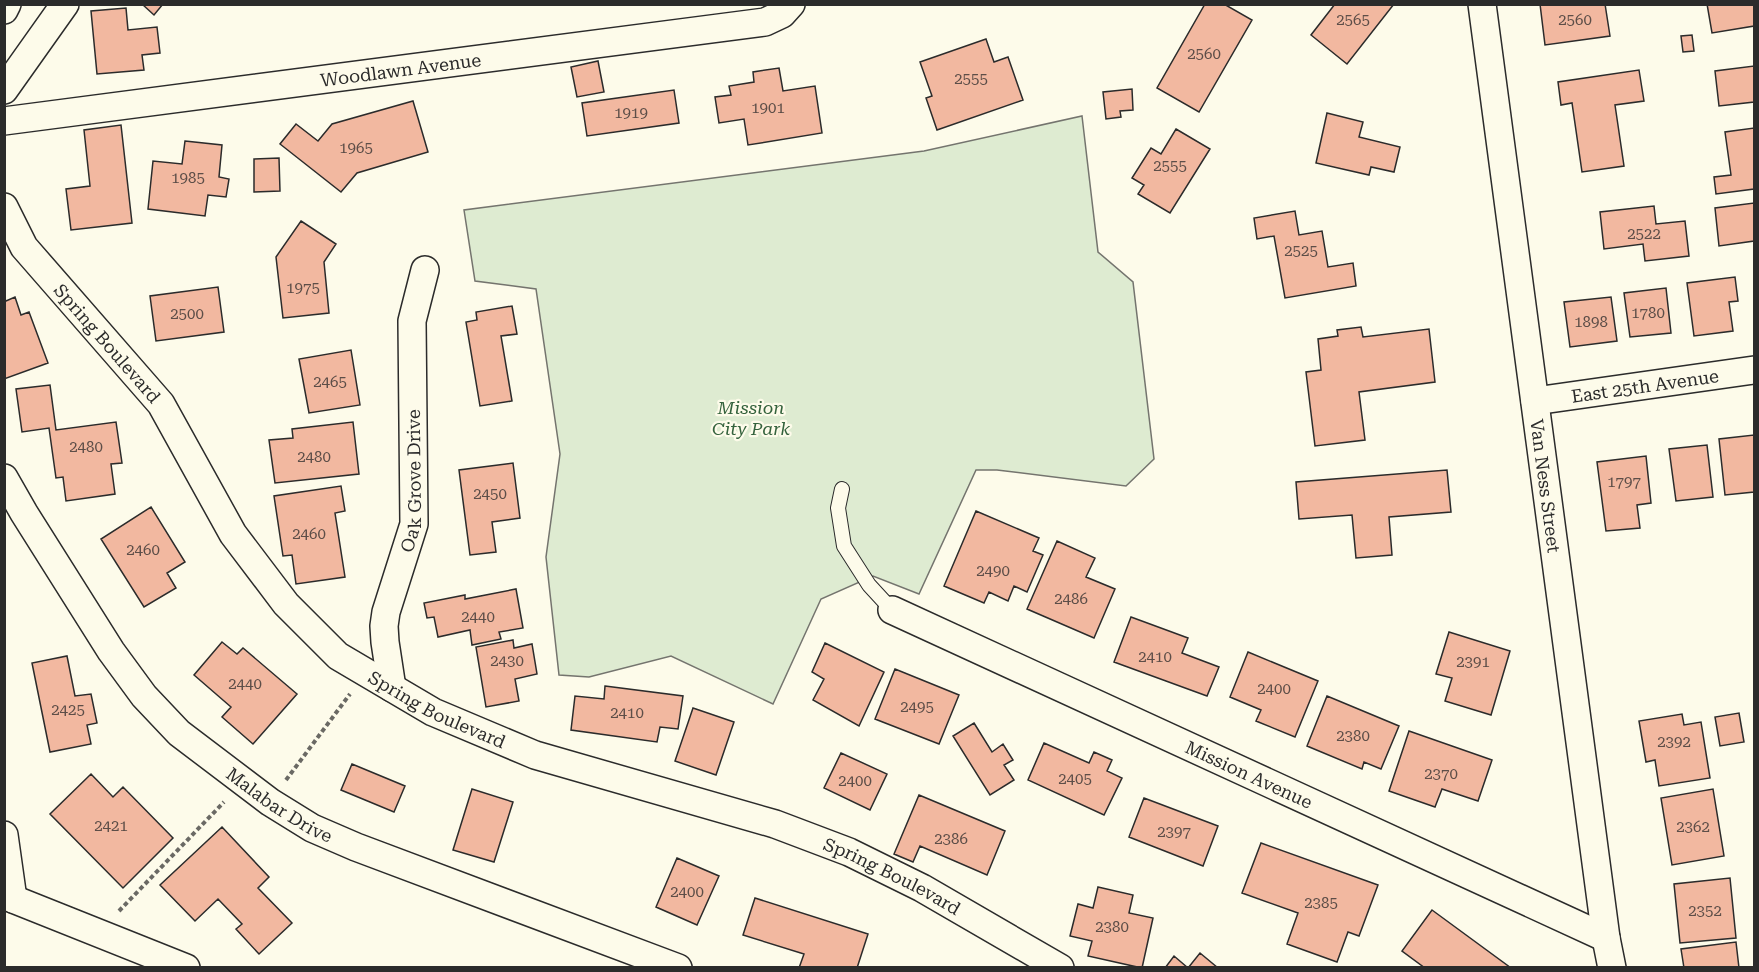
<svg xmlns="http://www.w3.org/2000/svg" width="1759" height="972" viewBox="0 0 1759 972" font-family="'Roboto Serif',serif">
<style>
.green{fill:#deebd1;stroke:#74746e;stroke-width:1.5}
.building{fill:#f2b8a0;stroke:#2b2b2b;stroke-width:1.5}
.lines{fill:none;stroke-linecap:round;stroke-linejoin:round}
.lane-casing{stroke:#2b2b2b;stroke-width:16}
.street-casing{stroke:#2b2b2b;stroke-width:30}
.path{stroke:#6a6964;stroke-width:4;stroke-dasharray:4.5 3;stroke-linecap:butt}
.lane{stroke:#fdfbea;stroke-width:14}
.street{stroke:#fdfbea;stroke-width:27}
.labels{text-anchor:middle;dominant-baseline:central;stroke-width:4.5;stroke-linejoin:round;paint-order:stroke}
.number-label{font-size:15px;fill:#5d4e48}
.street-label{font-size:18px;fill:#2b2b2b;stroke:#fdfbea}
.park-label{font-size:18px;font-style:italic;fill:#34623c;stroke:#fdfbea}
</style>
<rect width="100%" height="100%" fill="#fdfbea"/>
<path class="green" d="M1082,116L1098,252L1133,282L1154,459L1126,486L997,470H976L919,594L873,576L821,599L773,704L671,656L589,677L559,675L546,557L560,454L536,289L475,281L464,210L924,151Z"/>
<path class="building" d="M142,4H163L154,15Z
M1205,4H1224L1252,20L1199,112L1157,88Z
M1335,4H1394L1347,64L1311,35Z
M1540,4H1605L1610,36L1545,45Z
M1707,4H1754V26L1712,33Z
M126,8L128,30L157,27L160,53L142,55L144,70L97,74L91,11Z
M1692,35L1694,51L1683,52L1681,36Z
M986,39L994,62L1008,57L1023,100L937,130L926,98L932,96L920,62Z
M598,61L604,92L577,97L571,67Z
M1754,66V102L1719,106L1715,71Z
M779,68L783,91L815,86L822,133L748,145L744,119L719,123L715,97L731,95L729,86L754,82L753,72Z
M1639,70L1644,101L1615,105L1624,166L1582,172L1572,103L1561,105L1558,82Z
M1132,89L1133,110L1120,111L1121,117L1106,119L1103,92Z
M674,90L679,123L587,136L582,103Z
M413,101L428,152L357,173L341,192L280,144L296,124L318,141L332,124Z
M1327,113L1363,122L1359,137L1400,147L1394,172L1371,167L1369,175L1316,163Z
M121,125L132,223L71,230L66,189L90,186L84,130Z
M1754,128V189L1716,194L1714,177L1731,175L1725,132Z
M1176,129L1210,149L1170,213L1138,194L1144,185L1132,178L1151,148L1161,154Z
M185,141L222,145L219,177L229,179L226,197L208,195L205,216L148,209L153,161L182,164Z
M279,158L280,191L254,192V159Z
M1754,203V241L1719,246L1715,208Z
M1654,206L1656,224L1685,221L1689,256L1645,261L1643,244L1604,249L1600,212Z
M1295,211L1299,235L1322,231L1328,267L1353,263L1356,286L1285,298L1274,236L1257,239L1254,218Z
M301,221L336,244L324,262L329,313L283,318L276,257Z
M1735,277L1738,301L1729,302L1733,331L1694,336L1687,283Z
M218,287L224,332L156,341L150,296Z
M1666,288L1671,333L1630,337L1624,293Z
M4,297L6,301L15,297L21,315L29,312L48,363L4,379Z
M1611,297L1617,341L1570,347L1564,302Z
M512,306L517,334L501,336L512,401L480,406L466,322L477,320L476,312Z
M1361,327L1363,337L1429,329L1435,382L1359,392L1365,440L1315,446L1306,372L1321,370L1318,339L1338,336L1337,330Z
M351,350L360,405L309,413L299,359Z
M50,385L56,430L116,422L122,463L111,464L115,494L66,501L63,477L56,478L49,428L22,432L16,389Z
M353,422L359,474L275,483L269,440L293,438L292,429Z
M1754,435V492L1725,495L1719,439Z
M1707,445L1713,497L1676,501L1669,449Z
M1646,456L1651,503L1637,505L1640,528L1606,531L1597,462Z
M513,463L520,518L492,522L496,552L470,555L459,470Z
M1447,470L1451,512L1389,517L1392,555L1356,558L1352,515L1299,519L1296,482Z
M341,486L345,511L335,513L345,577L296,584L292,555L283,556L274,496Z
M151,507L185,562L167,573L176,588L144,607L101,539Z
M976,511L1039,538L1033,551L1043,555L1027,592L1014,586L1008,601L989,592L984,603L944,586Z
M1057,541L1095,558L1086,577L1115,589L1094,638L1027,609Z
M516,589L523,628L499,632L501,639L472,645L470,630L438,637L434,617L427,618L424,603L465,595V599Z
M1131,617L1188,638L1182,653L1219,667L1207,696L1114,662Z
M1449,632L1510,651L1491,715L1445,701L1452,678L1436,674Z
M513,640L514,648L532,644L537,674L515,679L519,701L486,707L476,647Z
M222,642L237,654L243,648L297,694L253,744L222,717L231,707L194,675Z
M825,643L884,672L859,726L813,700L824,679L812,672Z
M1248,652L1318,681L1295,737L1256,721L1261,710L1230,697Z
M67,656L75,696L91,694L97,723L87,725L91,744L50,752L32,663Z
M895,669L959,695L939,744L875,719Z
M605,686L683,696L678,729L660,727L657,742L571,730L575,696L604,699Z
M1327,696L1399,726L1381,769L1364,762L1362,769L1307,746Z
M693,708L734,722L716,775L675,761Z
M1739,713L1744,742L1720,746L1715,717Z
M1682,714L1684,725L1701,722L1710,778L1659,786L1655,760L1646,762L1639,721Z
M974,723L992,752L1003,744L1013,760L1004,765L1014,780L990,795L953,736Z
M1409,731L1492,760L1478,801L1442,789L1435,807L1389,791Z
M1044,743L1089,763L1094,752L1112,760L1107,771L1122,778L1104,815L1028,780Z
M841,753L887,774L870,810L824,788Z
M352,764L405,786L394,812L341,790Z
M91,774L113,797L123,787L173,838L123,888L50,814Z
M472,789L513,802L494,862L453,850Z
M1713,789L1724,856L1672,865L1661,798Z
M919,795L1005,831L987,875L920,846L913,862L894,854Z
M1144,798L1218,826L1203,866L1129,837Z
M222,827L269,877L258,888L292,923L259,954L236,929L242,924L218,899L195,921L160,885Z
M1261,843L1378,885L1359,936L1348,932L1337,962L1287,944L1298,913L1242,893Z
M677,858L719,876L697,925L656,907Z
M1730,878L1736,938L1680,943L1674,884Z
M1098,887L1133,895L1129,913L1153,918L1142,968L1088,956L1092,941L1070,936L1078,904L1093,908Z
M755,898L868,934L857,968H799L804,954L743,935Z
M1432,910L1511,968H1425L1402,951Z
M1736,942L1739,968H1684L1681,949Z
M1200,953L1218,968H1188Z
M1174,956L1188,968H1165Z"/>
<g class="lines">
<g class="lane-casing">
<path id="lane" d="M842,489L838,508L844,546L869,585L892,610"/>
</g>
<g class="street-casing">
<g id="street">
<path id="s1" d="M1482,4L1606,938L1612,968"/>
<path d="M4,10L7,4"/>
<path d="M4,90L65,4"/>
<path id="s2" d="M4,121L765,22L782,14L791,4"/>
<path id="s3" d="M4,207L24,247L161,404L233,534L286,604L338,656L433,712L535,755L775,824L849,852L922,888L1060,968"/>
<path id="s4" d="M1535,401L1754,370"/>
<path id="s5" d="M4,478L24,513L111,651L144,696L179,733L270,802L312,828L356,847L678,968"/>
<path id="s6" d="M892,610L1606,938"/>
<path id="s7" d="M392,688L385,642L384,626L386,612L414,524L412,321L425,270"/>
<path d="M4,835L13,899"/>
<path d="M13,899L186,968"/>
</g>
</g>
<path class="path" d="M286,780L350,694
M119,911L224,802"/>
<use href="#lane" class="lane"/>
<use href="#street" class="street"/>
</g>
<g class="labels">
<g class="number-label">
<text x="1353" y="20">2565</text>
<text x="1575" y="20">2560</text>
<text x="1204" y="54">2560</text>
<text x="971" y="79">2555</text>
<text x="768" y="108">1901</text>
<text x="631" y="113">1919</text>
<text x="356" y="148">1965</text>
<text x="1170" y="166">2555</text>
<text x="188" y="178">1985</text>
<text x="1644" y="234">2522</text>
<text x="1301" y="251">2525</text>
<text x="303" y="288">1975</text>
<text x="1648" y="313">1780</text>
<text x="187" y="314">2500</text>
<text x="1591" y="322">1898</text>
<text x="330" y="382">2465</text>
<text x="86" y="447">2480</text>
<text x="314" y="457">2480</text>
<text x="1624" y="482">1797</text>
<text x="490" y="494">2450</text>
<text x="309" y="534">2460</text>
<text x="143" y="550">2460</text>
<text x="993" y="571">2490</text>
<text x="1071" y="599">2486</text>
<text x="478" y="617">2440</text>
<text x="1155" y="657">2410</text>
<text x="507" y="661">2430</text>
<text x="1473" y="662">2391</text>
<text x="245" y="684">2440</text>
<text x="1274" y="689">2400</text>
<text x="917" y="707">2495</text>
<text x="68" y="710">2425</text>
<text x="627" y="713">2410</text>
<text x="1353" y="736">2380</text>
<text x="1674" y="742">2392</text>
<text x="1441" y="774">2370</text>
<text x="1075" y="779">2405</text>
<text x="855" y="781">2400</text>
<text x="111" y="826">2421</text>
<text x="1693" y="827">2362</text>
<text x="1174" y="832">2397</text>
<text x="951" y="839">2386</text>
<text x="687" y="892">2400</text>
<text x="1321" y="903">2385</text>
<text x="1705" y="911">2352</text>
<text x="1112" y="927">2380</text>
</g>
<g class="street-label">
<text stroke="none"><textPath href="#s2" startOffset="400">Woodlawn Avenue</textPath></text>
<text stroke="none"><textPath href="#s3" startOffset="172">Spring Boulevard</textPath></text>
<text stroke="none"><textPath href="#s4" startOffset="111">East 25th Avenue</textPath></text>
<text stroke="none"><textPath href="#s7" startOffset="212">Oak Grove Drive</textPath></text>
<text stroke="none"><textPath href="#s1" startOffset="486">Van Ness Street</textPath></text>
<text stroke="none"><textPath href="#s3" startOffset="676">Spring Boulevard</textPath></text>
<text stroke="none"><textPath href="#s6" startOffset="393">Mission Avenue</textPath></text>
<text stroke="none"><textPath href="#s5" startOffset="434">Malabar Drive</textPath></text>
<text stroke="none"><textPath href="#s3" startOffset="1162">Spring Boulevard</textPath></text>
</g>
<g class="park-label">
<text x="751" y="407">Mission<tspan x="751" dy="21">City Park</tspan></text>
</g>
</g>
<rect width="1759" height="972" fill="none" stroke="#2b2b2b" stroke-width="12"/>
</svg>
